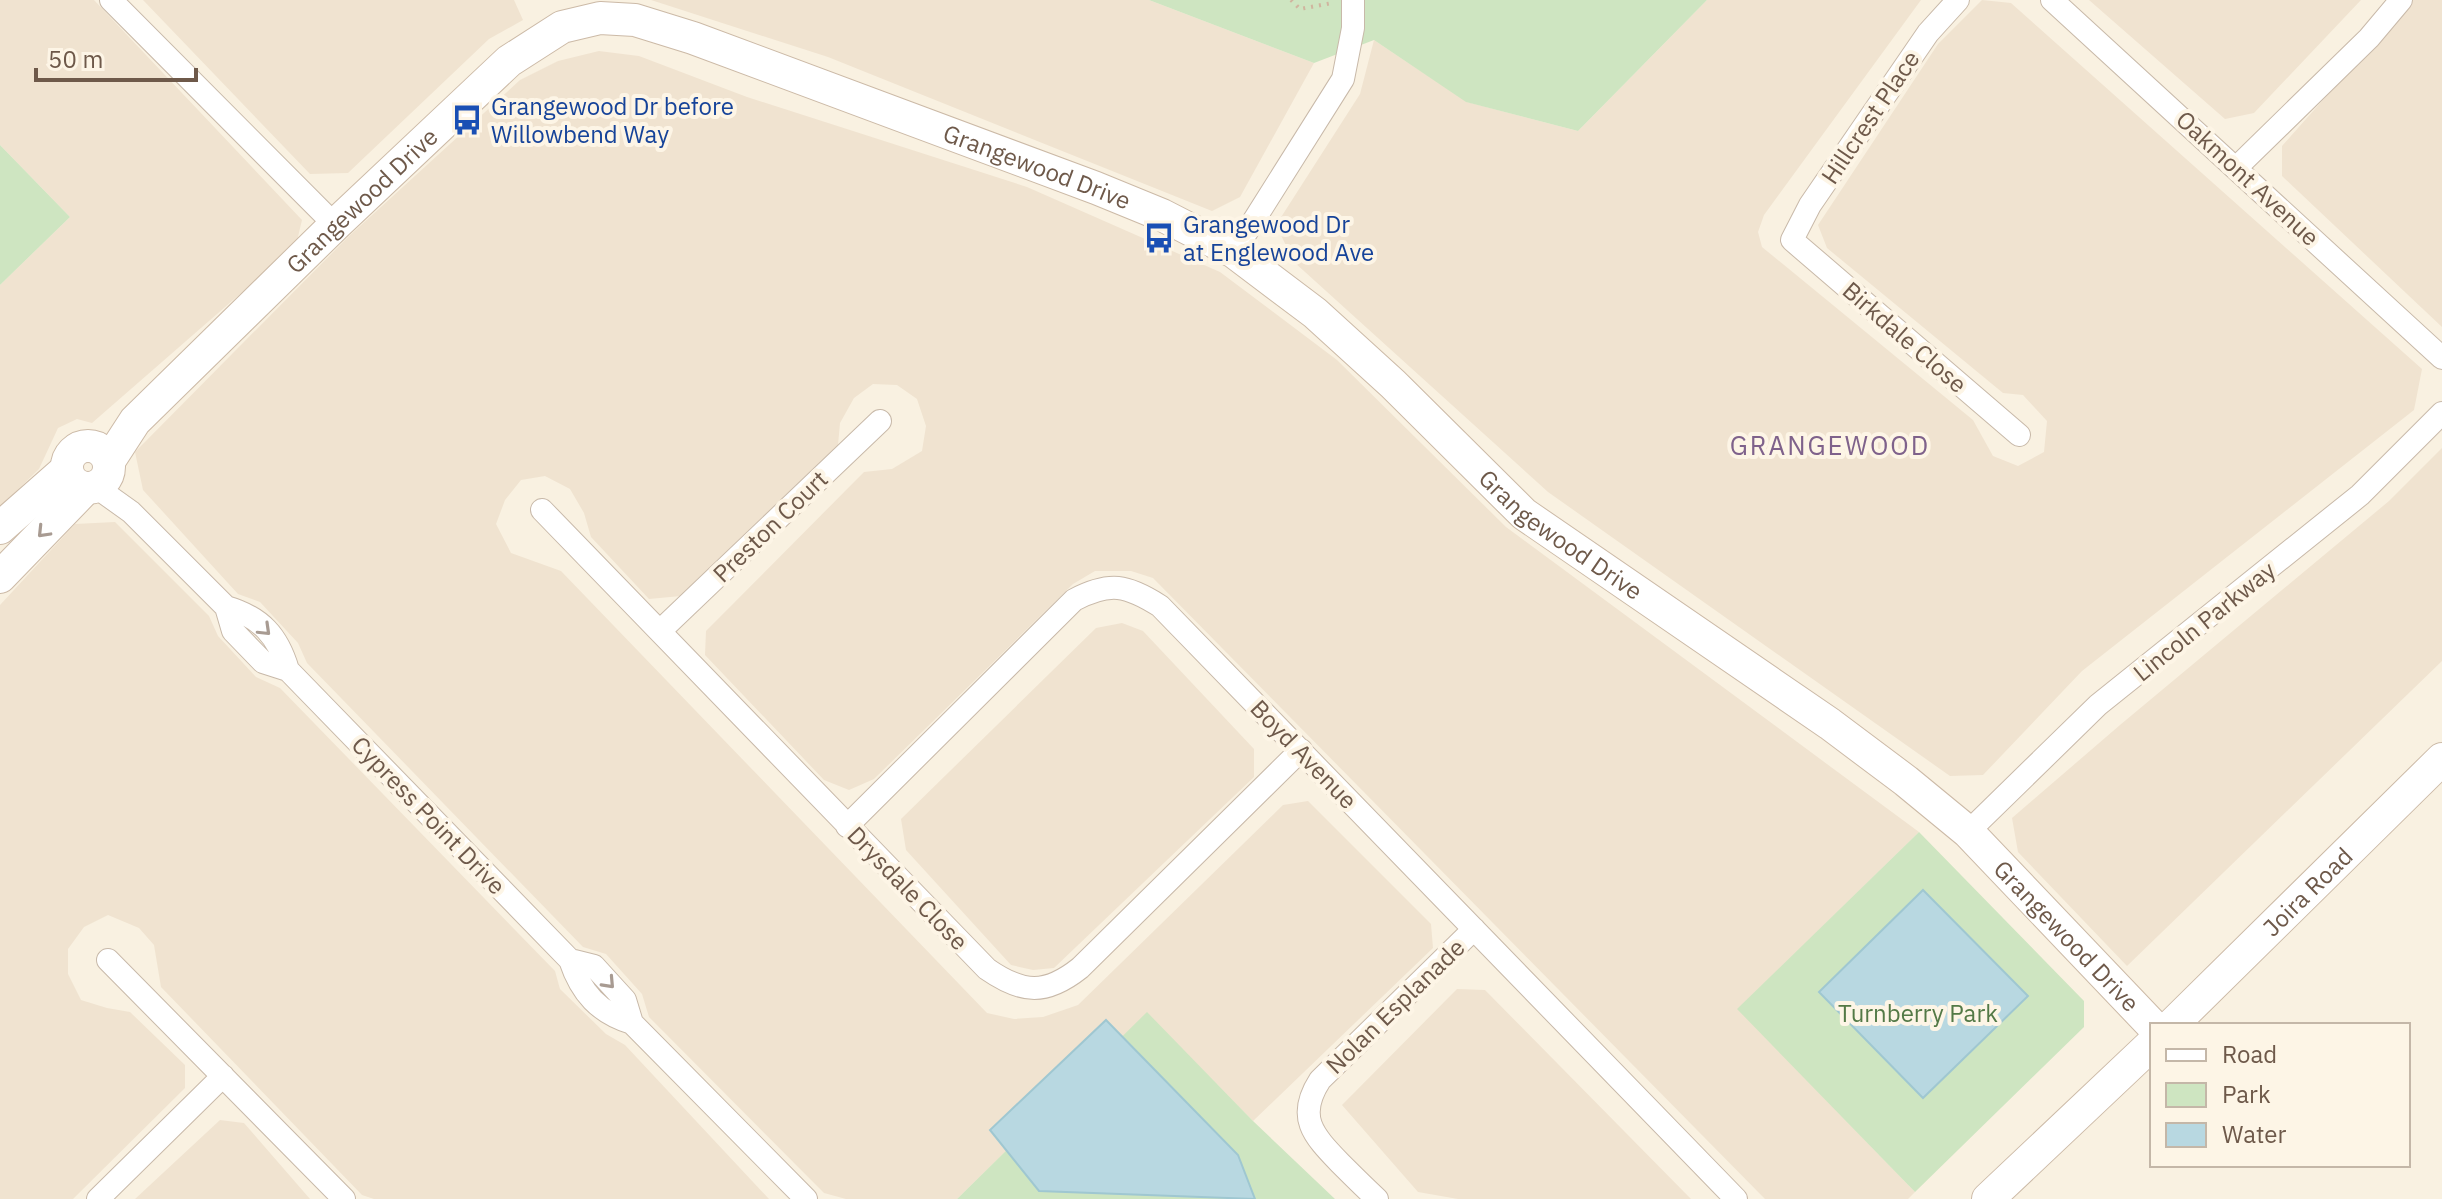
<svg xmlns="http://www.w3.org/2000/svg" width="2442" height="1199" viewBox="0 0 2442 1199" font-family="'IBM Plex Sans',sans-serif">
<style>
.residential{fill:#f0e3d0}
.green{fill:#cee5c1}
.water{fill:#b8d8e1;stroke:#9fc7d1;stroke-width:2}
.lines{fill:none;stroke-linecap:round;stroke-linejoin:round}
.street-casing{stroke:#c8b9a9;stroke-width:24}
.secondary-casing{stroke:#ccbaa7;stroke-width:34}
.path{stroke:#d0b59f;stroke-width:4;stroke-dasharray:2 6;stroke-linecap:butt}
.street{stroke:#fff;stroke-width:22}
.secondary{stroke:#fff;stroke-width:32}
.oneway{stroke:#a89b92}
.labels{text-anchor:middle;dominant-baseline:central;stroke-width:8;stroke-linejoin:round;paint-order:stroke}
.transit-label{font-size:24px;fill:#164399;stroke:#fdf5e6;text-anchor:start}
.street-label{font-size:24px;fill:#6e594a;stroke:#fdf5e6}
.park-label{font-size:24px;fill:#537946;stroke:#fdf5e6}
.neighbourhood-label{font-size:26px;letter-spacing:2px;fill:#7f628b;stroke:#fdf5e6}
</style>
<rect width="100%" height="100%" fill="#f9f1e1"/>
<path class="residential" d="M0,0H94L302,220L296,245L92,423L77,419L58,428L39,469L0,507V285L70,217L0,145Z
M143,0H514L523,20L489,39L348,173L310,174Z
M651,0H1149L1314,63L1240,197L1212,211L828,57Z
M1707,0H1921L1764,215L1758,232L1762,247L1973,420L1993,456L2018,466L2044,452L2047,421L2023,395L2003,393L1827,248L1818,225L1938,44L1982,0L2011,3L2422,369L2414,410L2082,671L1983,775L1950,776L1548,492L1294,262L1276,225L1360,94L1374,40L1467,102L1578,131Z
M2089,0H2361L2254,113L2225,119Z
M2412,0H2442V327L2282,176V146Z
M599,51L639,56L747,97L1027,187L1220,272L1337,360L1506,527L1919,832L1738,1009L1915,1192L1908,1199H1765L1153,578L1131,571H1095L1073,584L874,779L849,790L824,780L705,655L706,631L864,472L892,469L922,451L926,426L917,399L897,385L873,384L854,398L840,423L838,445L681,596L649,599L591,537L584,513L570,489L545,476L521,480L505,500L496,524L511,553L561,571L987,1013L1014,1019L1043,1017L1078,1005L1283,805L1308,801L1431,924L1433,948L1253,1121L1147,1013L957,1199H846L824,1193L649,1017L642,994L606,954L583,947L307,663L298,643L260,602L238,594L143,490L135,452L348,237L520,80L558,61Z
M2442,448V661L2127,966L2018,852L2012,818L2120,725L2389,501Z
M115,522L209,616L218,636L256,677L280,688L555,971L560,989L606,1034L625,1045L769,1199H374L362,1195L161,987L154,945L139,928L108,915L84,927L68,949V974L81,1000L107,1008L130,1012L185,1065V1088L73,1199H0V605L75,524Z
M1122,623L1143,631L1254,749V777L1054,968L1033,970L1011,965L906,850L901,819L1096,628Z
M1457,989L1485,990L1691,1199H1458L1418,1192L1342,1105Z
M220,1120L244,1123L310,1199H135Z"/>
<path class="green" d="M1149,0H1707L1578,131L1466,102L1374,40L1314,63Z
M0,145L70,217L0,285Z
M1919,832L2084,1001V1027L1915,1192L1737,1009Z
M1147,1012L1253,1121L1335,1199H957Z"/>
<path class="water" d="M1923,890L2028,996L1923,1098L1819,992Z
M1106,1020L1238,1155L1255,1199L1039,1191L990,1130Z"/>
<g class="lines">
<g class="street-casing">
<path id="street" d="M111,0L335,225
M1958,0L1928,33L1810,205L1792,240L2019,435
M2052,0L2442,358
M2237,167L2369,38L2401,0
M1234,252L1343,79L1353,28V0
M96,487L131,512L226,607L233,631L263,662L288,670
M542,510L987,969C1023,994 1046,995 1080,968L1301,750
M226,607C261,617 278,636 288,670L570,960C581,993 599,1013 632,1023
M660,631L880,421
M847,826L1074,600C1110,581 1127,585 1160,606L1736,1199
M1968,832L2098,705L2360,495L2442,413
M108,960L344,1199
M570,960L594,966L625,1000L632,1023L806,1199
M98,1199L223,1076
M1377,1199C1364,1187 1352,1175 1340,1163C1313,1135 1296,1117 1320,1080L1474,929"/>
</g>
<g class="secondary-casing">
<g id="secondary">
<circle cx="88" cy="467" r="21"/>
<path id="s1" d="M109,461L135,421L335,225L509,61L562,27L600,18L635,20L693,38L1096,188L1162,215L1234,252L1315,313L1393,384L1524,514L1830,724L1906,781L1968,832L2152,1025"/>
<path d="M0,528L67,469"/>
<path d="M0,577L86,488"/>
<path id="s2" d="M2172,1025L2442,759"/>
<path d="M1988,1199L2152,1044"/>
</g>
</g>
<path class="path" d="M1291,0L1300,9L1332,3"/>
<use href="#street" class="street"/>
<use href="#secondary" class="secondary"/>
</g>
<defs><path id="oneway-chevron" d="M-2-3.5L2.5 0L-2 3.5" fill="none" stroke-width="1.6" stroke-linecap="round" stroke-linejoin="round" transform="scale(2)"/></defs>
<g class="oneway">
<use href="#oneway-chevron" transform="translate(43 532) rotate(134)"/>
<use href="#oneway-chevron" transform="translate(265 630) rotate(44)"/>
<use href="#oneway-chevron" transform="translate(609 983) rotate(47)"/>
</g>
<defs>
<g id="bus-bare" transform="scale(2.4)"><path d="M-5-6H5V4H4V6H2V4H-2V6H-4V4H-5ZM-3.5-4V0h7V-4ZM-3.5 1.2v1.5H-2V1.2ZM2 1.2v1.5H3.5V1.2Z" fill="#1a4fb4" stroke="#fdf5e6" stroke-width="2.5" paint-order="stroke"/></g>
</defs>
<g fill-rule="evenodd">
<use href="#bus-bare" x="467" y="120"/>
<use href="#bus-bare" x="1159" y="238"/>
</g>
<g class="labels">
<g class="transit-label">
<text x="491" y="106">Grangewood Dr before<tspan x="491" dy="28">Willowbend Way</tspan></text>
<text x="1183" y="224">Grangewood Dr<tspan x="1183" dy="28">at Englewood Ave</tspan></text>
</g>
<g class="street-label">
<text transform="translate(1870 117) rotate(-56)">Hillcrest Place</text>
<text stroke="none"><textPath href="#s1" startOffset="1132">Grangewood Drive</textPath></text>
<text transform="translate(2248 178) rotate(43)">Oakmont Avenue</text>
<text stroke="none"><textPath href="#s1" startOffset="364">Grangewood Drive</textPath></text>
<text transform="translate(1905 337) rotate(41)">Birkdale Close</text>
<text transform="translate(770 526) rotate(-44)">Preston Court</text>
<text stroke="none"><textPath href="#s1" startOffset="1780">Grangewood Drive</textPath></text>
<text transform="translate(2204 621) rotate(-39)">Lincoln Parkway</text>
<text transform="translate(1304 754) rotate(46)">Boyd Avenue</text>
<text transform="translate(429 815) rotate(46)">Cypress Point Drive</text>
<text transform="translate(908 888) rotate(46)">Drysdale Close</text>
<text stroke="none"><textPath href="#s2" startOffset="190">Joira Road</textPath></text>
<text stroke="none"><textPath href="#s1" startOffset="2428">Grangewood Drive</textPath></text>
<text transform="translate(1395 1006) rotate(-44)">Nolan Esplanade</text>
</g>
<g class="park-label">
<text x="1918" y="1013">Turnberry Park</text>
</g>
<g class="neighbourhood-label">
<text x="1830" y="445">GRANGEWOOD</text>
</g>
</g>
<rect x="2150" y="1023" width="260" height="144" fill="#fdf5e6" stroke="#c4b7a8" stroke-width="2"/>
<rect x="2166" y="1049" width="40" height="12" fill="#ffffff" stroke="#c4b7a8" stroke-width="2"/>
<text x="2222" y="1063" font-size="24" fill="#6e594a">Road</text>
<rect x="2166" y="1083" width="40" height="24" fill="#cee5c1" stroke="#c4b7a8" stroke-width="2"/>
<text x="2222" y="1103" font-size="24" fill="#6e594a">Park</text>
<rect x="2166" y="1123" width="40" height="24" fill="#b8d8e1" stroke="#c4b7a8" stroke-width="2"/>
<text x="2222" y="1143" font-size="24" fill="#6e594a">Water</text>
<path d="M36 68v12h160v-12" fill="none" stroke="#6e594a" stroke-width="4"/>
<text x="48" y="68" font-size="24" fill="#6e594a" stroke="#fdf5e6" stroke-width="6" paint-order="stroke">50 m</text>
</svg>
